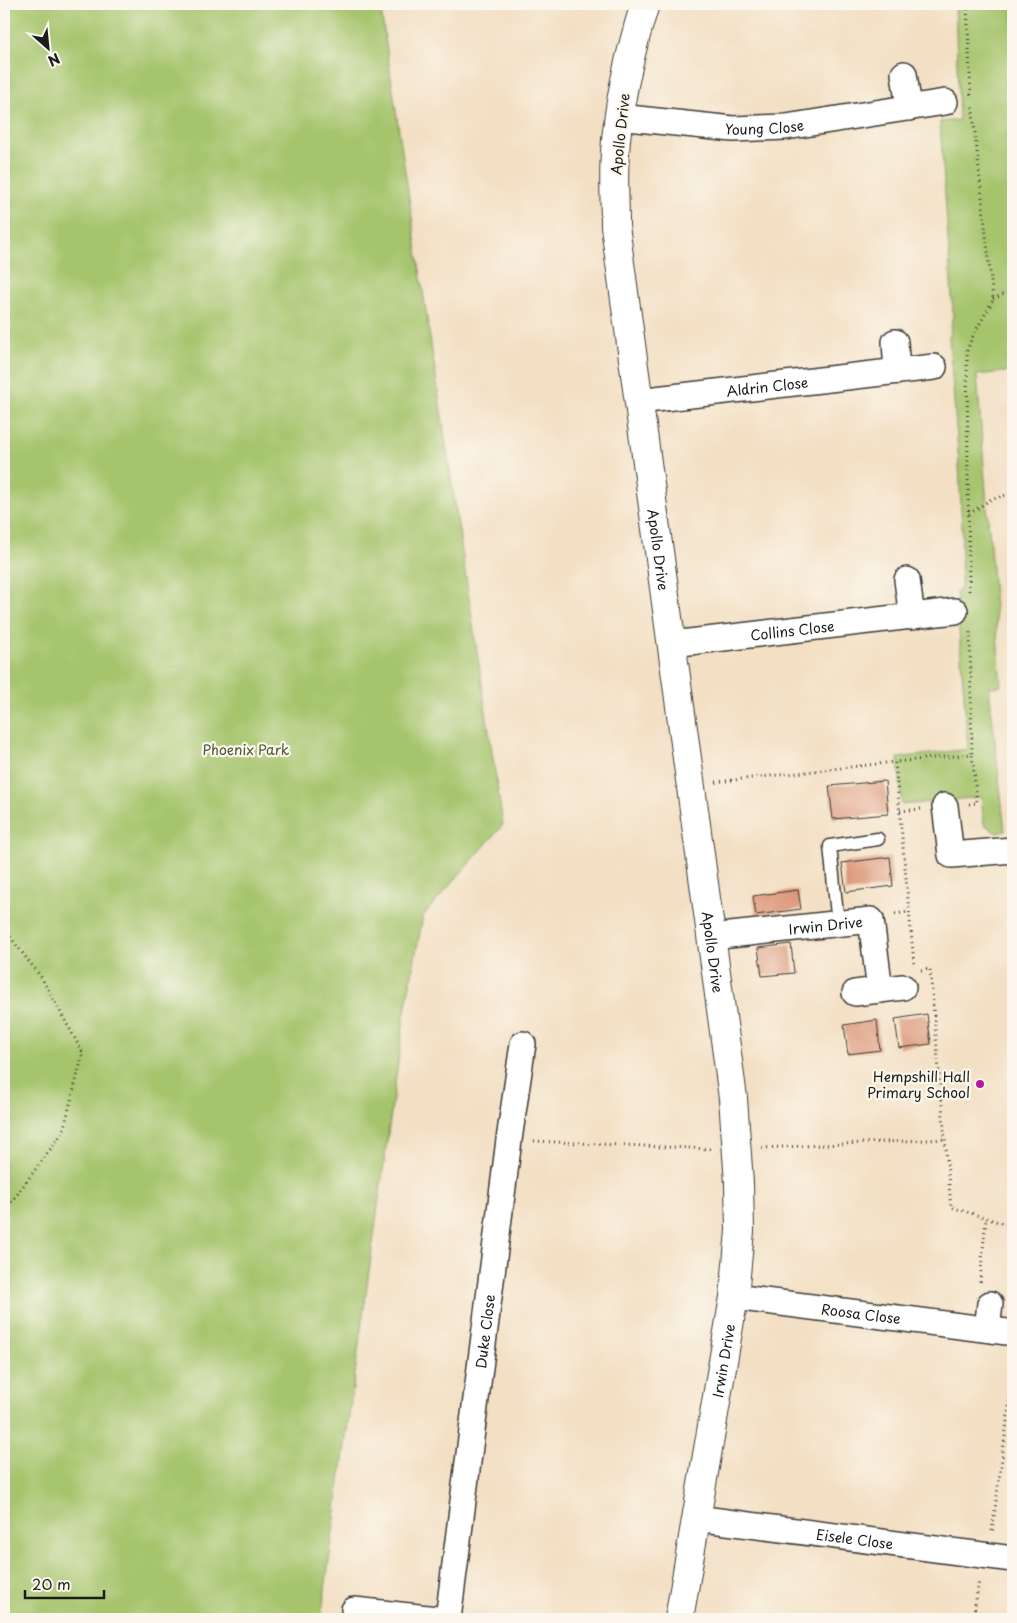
<svg xmlns="http://www.w3.org/2000/svg" width="1017" height="1623" viewBox="0 0 1017 1623" font-family="'Playpen Sans',sans-serif">
<style>
.green{fill:#a5c46c;stroke:#607044}
.building{fill:#dc9577}
.lines{fill:none;stroke-linecap:round;stroke-linejoin:round}
.lane-casing{stroke:#3c3935;stroke-width:15}
.street-casing{stroke:#3c3935;stroke-width:28}
.secondary-casing{stroke:#3c3935;stroke-width:30}
.path{stroke:#3c3935;stroke-width:3;stroke-dasharray:1 4;stroke-linecap:butt}
.lane{stroke:#fff;stroke-width:12}
.street{stroke:#fff;stroke-width:25}
.secondary{stroke:#fff;stroke-width:28}
.secondary-bridge-casing{stroke:#3c3935;stroke-width:30;stroke-linecap:butt}
.secondary-bridge{stroke:#fff;stroke-width:28}
.poi-dot{fill:#b5179e;stroke:#fbf7ec;stroke-width:2}
.labels{text-anchor:middle;dominant-baseline:central;stroke-width:4.5;stroke-linejoin:round;paint-order:stroke}
.street-label{font-size:14px;fill:#1c1c1c;stroke:#fbf7ec}
.park-label{font-size:14px;fill:#4c5738;stroke:#fbf7ec}
.poi-label{font-size:14px;fill:#1c1c1c;stroke:#fbf7ec;text-anchor:end}
</style>
<rect width="100%" height="100%" fill="#fbf7ec"/>
<filter id="ink" filterUnits="userSpaceOnUse"><feTurbulence type="fractalNoise" baseFrequency=".02" numOctaves="2"/><feDisplacementMap in="SourceGraphic" scale="10" xChannelSelector="R" yChannelSelector="G"/><feConvolveMatrix kernelMatrix="1 2 1 2 8 2 1 2 1" color-interpolation-filters="sRGB"/></filter>
<filter id="wash" filterUnits="userSpaceOnUse"><feTurbulence type="fractalNoise" baseFrequency=".0096" numOctaves="4" result="noise"/><feDisplacementMap in="SourceGraphic" scale="20" xChannelSelector="R" yChannelSelector="G"/><feGaussianBlur stdDeviation="1.12" result="paint"/><feColorMatrix in="noise" values="0 0 0 0 0 0 0 0 0 0 0 0 0 0 0 0 0 1.4 0 .05"/><feComposite in="paint" operator="in"/></filter>
<g filter="url(#wash)">
<rect width="100%" height="100%" fill="#f3dfc3"/>
<path class="green" d="M4,4H380L503,825L423,916L405,1011L321,1619H4Z
M955,4H1013V371L977,375L1001,686L989,687L1005,831L996,833L984,824L981,797L902,805L898,758L968,749L956,591L961,589L962,530L959,465L949,339L953,313L940,122L959,120Z"/>
<g id="blocks">
<path class="building" d="M885,781L888,814L833,819L829,786Z
M890,857L893,886L846,892L842,863Z
M798,890L801,909L756,915L753,896Z
M791,944L794,973L762,976L758,948Z
M927,1014L931,1044L899,1048L895,1019Z
M877,1020L880,1050L848,1054L844,1025Z"/>
</g>
</g>
<g filter="url(#ink)">
<use href="#blocks" fill-opacity="0" stroke="#3c3935" stroke-width="1"/>
<g class="lines">
<g class="lane-casing">
<path id="lane" d="M838,925L830,846L878,839"/>
</g>
<g class="street-casing">
<g id="street">
<path d="M904,74L909,108"/>
<path id="s1" d="M619,117L733,129L786,127L945,102"/>
<path d="M895,342L897,371"/>
<path id="s2" d="M638,401L934,367"/>
<path d="M907,580L912,617"/>
<path id="s3" d="M672,644L955,611"/>
<path d="M945,806L951,855L1013,850"/>
<path id="s4" d="M711,937L871,920L880,990"/>
<path d="M855,993L903,987"/>
<path id="s5" d="M734,1297L1007,1332"/>
<path d="M987,1329L990,1304"/>
<path id="s6" d="M696,1518L1013,1559"/>
<path d="M354,1610L437,1619"/>
<path id="s7" d="M448,1619L509,1140L523,1044"/>
</g>
</g>
<g class="secondary-casing">
<g id="secondary">
<path id="s8" d="M645,4C630,52 618,103 615,153C613,177 615,202 615,226L733,1098"/>
<path id="s9" d="M679,1619L734,1297L740,1231L739,1183"/>
</g>
</g>
<path class="path" d="M967,4L971,96
M993,299L1013,290
M969,514L990,500L1013,493
M969,591L967,351C973,332 985,317 993,299L972,105
M716,782L895,762
M969,804L977,803L972,754
M900,811L921,809
M895,914L909,912
M4,929L41,977L83,1053L63,1132L4,1212
M914,963L895,762L972,754L970,632
M921,970L930,969L951,1207L1008,1225L1013,1228
M534,1141L711,1149
M762,1148L946,1139
M980,1282L986,1218
M992,1531L1013,1378
M973,1619L979,1580"/>
<use href="#lane" class="lane"/>
<use href="#street" class="street"/>
<use href="#secondary" class="secondary"/>
<g class="secondary-bridge-casing">
<path id="secondary-bridge" d="M733,1098L739,1183"/>
</g>
<use href="#secondary-bridge" class="secondary-bridge"/>
</g>
</g>
<circle class="poi-dot" cx="980" cy="1084" r="5"/>
<g class="labels">
<g class="street-label">
<text stroke="none"><textPath href="#s1" startOffset="146">Young Close</textPath></text>
<text transform="translate(620 134) rotate(-84)">Apollo Drive</text>
<text stroke="none"><textPath href="#s2" startOffset="130">Aldrin Close</textPath></text>
<text stroke="none"><textPath href="#s8" startOffset="552">Apollo Drive</textPath></text>
<text stroke="none"><textPath href="#s3" startOffset="121">Collins Close</textPath></text>
<text stroke="none"><textPath href="#s4" startOffset="115">Irwin Drive</textPath></text>
<text stroke="none"><textPath href="#s8" startOffset="958">Apollo Drive</textPath></text>
<text stroke="none"><textPath href="#s5" startOffset="128">Roosa Close</textPath></text>
<text stroke="none"><textPath href="#s7" startOffset="290">Duke Close</textPath></text>
<text stroke="none"><textPath href="#s9" startOffset="262">Irwin Drive</textPath></text>
<text stroke="none"><textPath href="#s6" startOffset="160">Eisele Close</textPath></text>
</g>
<g class="park-label">
<text x="246" y="749">Phoenix Park</text>
</g>
<g class="poi-label">
<text x="970" y="1076">Hempshill Hall<tspan x="970" dy="16">Primary School</tspan></text>
</g>
</g>
<rect width="1017" height="1623" fill="none" stroke="#fbf7ec" stroke-width="20"/>
<g transform="translate(48 48) rotate(153)" stroke="#fbf7ec" stroke-width="4" paint-order="stroke">
<path d="M0-4L9 19L0 12L-9 19Z" fill="#1c1c1c"/>
<text y="-8" font-size="14" font-weight="bold" text-anchor="middle" fill="#1c1c1c">N</text>
</g>
<path d="M25 1590v8h79v-8" fill="none" stroke="#1c1c1c" stroke-width="2.5"/>
<text x="32" y="1590" font-size="15" fill="#1c1c1c" stroke="#fbf7ec" stroke-width="4" paint-order="stroke">20 m</text>
</svg>
